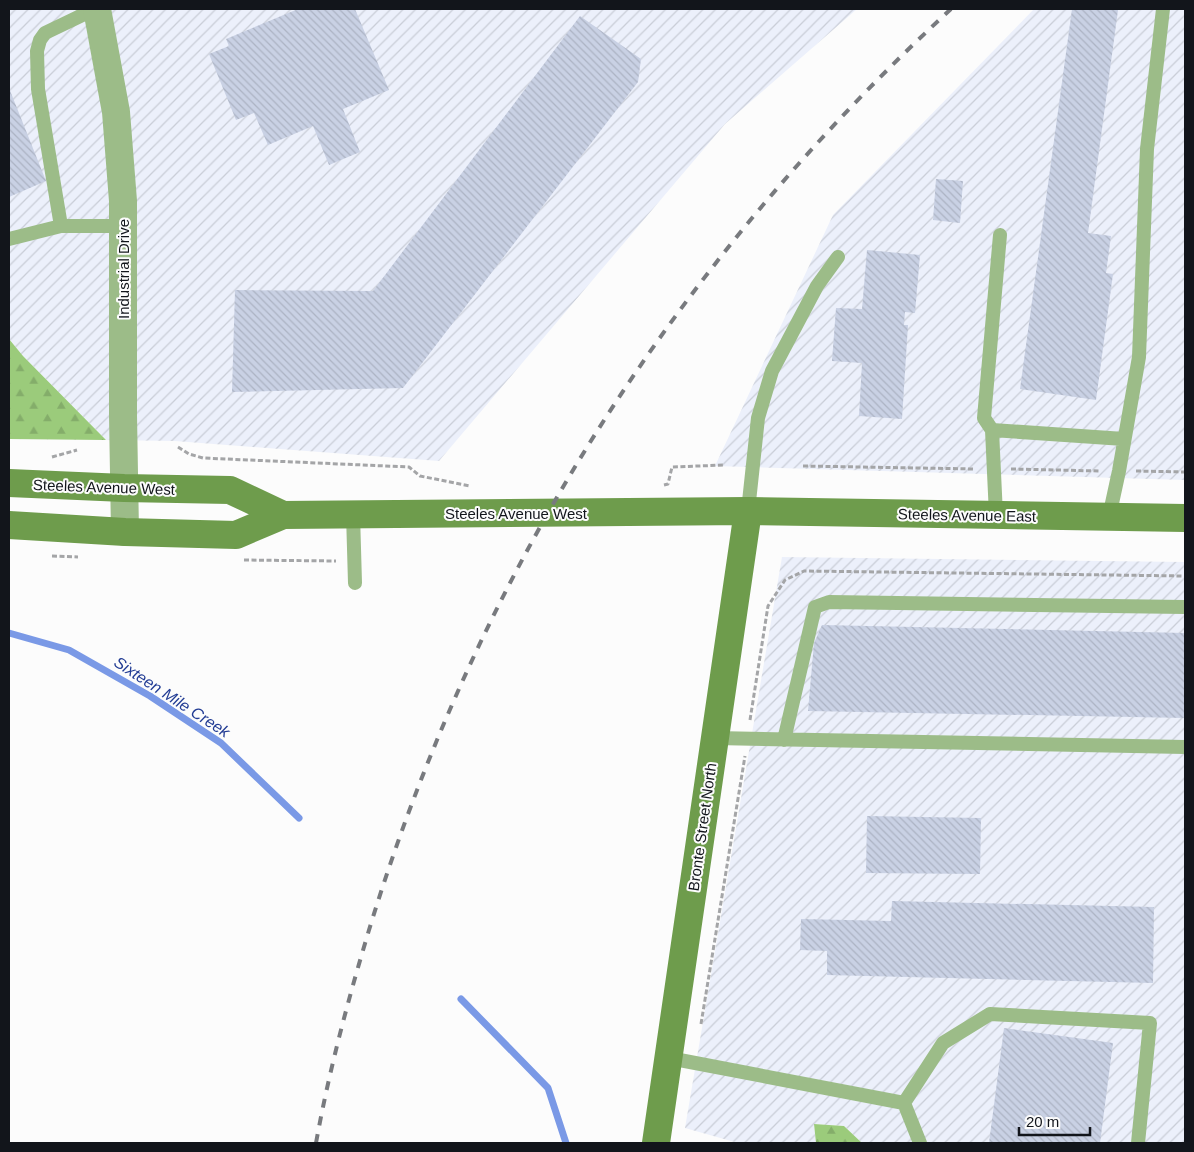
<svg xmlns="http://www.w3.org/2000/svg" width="1194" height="1152" viewBox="0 0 1194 1152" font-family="Arial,sans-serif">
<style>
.industrial{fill:url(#industrial-furrows)}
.forest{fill:url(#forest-firs)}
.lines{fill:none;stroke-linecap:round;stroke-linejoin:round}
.stream{stroke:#7a99e6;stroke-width:7}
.building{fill:url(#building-back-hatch)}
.path{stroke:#a4a5a7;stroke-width:3;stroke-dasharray:5 2.5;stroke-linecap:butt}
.lane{stroke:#9cbc88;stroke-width:14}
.street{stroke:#9cbc88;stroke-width:28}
.secondary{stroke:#6e9c4c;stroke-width:28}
.rail{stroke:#787a7e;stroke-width:4;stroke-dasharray:9 9;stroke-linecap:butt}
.labels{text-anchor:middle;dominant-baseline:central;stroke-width:4;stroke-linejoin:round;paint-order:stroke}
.street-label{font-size:15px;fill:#12151b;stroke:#fcfcfc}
.water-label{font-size:16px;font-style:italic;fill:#223c94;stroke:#fcfcfc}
</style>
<defs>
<pattern id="industrial-furrows" width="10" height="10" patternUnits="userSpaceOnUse" patternTransform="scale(1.25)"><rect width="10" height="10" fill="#ecf0fb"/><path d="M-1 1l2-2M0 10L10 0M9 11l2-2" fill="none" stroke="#c9cdd7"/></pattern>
<pattern id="forest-firs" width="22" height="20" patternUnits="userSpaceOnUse" patternTransform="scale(1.25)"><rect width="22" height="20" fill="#9bcb7b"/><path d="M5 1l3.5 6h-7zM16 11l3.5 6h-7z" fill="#84ad6a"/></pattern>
<pattern id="building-back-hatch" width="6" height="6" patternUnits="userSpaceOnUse" patternTransform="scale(1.25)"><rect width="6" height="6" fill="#c9d1e4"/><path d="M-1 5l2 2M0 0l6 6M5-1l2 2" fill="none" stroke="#acb3c3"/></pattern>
</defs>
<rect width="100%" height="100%" fill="#fcfcfc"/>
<path class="industrial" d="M9,9H857L725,124L439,461L175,441L106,440L23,356L9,339Z
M1034,9H1185V480L715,466L833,215Z
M782,557L1185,562V1143H862L844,1126L814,1124L816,1143H738L685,1128Z"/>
<path class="forest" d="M9,339L23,356L106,440L9,439Z
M814,1124L844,1126L862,1143H816Z"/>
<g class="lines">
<path class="stream" d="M9,633L69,650L150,696L221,743L299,818
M461,999L548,1088L566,1143"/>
</g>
<path class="building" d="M298,9H355L389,90L343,109L360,152L329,165L313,126L268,145L254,113L236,120L209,54L229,46L226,39Z
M1072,9L1118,10L1088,233L1111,236L1106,273L1113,274L1096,400L1020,389Z
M580,16L641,59L638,82L403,388L232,392L235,290L373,291Z
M9,88L46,181L9,197Z
M936,179L963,181L960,223L933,220Z
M867,250L920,255L915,313L905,312L904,325H908L902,419L859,416L862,363L832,361L836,308L862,309Z
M822,625L1185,633V718L808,711L814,643Z
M867,816L981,818L980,874L866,873Z
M892,901L1154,907L1153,983L827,975V951L800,950L801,919L891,921Z
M1004,1028L1113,1043L1100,1143H989Z"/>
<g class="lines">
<path class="path" d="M178,447L189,454L203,458L409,467L420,476L470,486
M52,457L77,450
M803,466L975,469
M1011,469L1100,471
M1136,471L1185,472
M664,485L668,484L672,467L725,465
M52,556L78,557
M244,560L336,561
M750,720L768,606L785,580L804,571L1185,576
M701,1024L745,756"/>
<path class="lane" d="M95,9L45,33L40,40L37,51L38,89L61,226H123
M1000,235L984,418L992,430L1124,439
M9,239L61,226
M992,430L996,515
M748,511L758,418L772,371L817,286L838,257
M353,514L355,583
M1109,517L1119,471L1139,357L1147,149L1163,9
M715,738L1185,747
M784,740L815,607L829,602L1185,607
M669,1058L904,1103
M904,1103L943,1043L990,1014L1150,1023L1138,1143
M904,1103L920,1143"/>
<path class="street" d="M97,9L116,112L123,201V415L125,532"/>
<path class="secondary" d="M9,483L124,488L230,490L283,515
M9,525L125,532L236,535L283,515L748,511L1185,518
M656,1143L748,511"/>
<path class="rail" d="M316,1143C329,1071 348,1000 369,930C478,572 676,262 951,9"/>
</g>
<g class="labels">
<g class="street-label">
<text transform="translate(123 269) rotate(-90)">Industrial Drive</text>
<text transform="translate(104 487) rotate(2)">Steeles Avenue West</text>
<text x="516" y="513">Steeles Avenue West</text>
<text transform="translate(967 515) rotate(1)">Steeles Avenue East</text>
<text transform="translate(702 827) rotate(-82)">Bronte Street North</text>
</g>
<g class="water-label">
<text transform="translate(172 697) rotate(33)">Sixteen Mile Creek</text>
</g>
</g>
<rect width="1194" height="1152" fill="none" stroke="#12151b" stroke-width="20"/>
<path d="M1019 1127v8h71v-8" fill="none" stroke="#12151b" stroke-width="2.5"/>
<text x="1026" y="1127" font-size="15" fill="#12151b" stroke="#fcfcfc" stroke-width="4" paint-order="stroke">20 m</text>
</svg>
